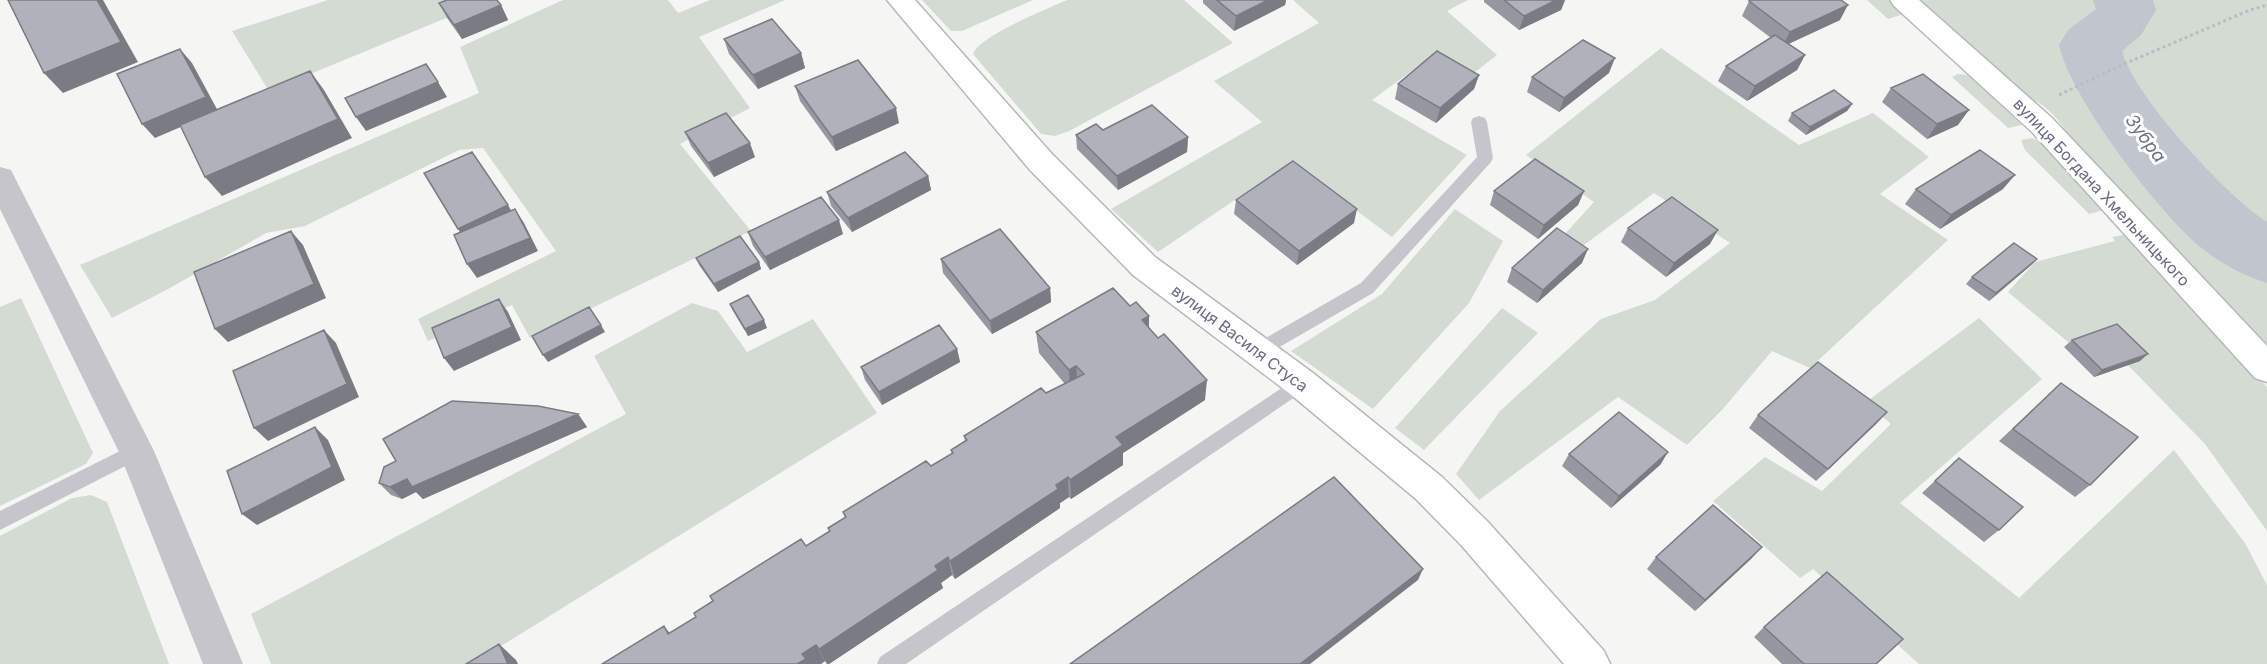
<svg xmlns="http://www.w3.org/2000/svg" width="2267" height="664" viewBox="0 0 2267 664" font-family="Inter,sans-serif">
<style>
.green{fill:#d3dbd3}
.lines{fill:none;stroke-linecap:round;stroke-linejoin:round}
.river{fill:#c0c5ce;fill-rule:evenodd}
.secondary-casing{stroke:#b7b8bf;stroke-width:3}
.path{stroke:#bcbcc0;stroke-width:3;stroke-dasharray:3 3;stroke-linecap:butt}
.lane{fill:#c5c5cb;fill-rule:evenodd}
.street{fill:#c5c5cb;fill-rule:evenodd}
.secondary{fill:#fff;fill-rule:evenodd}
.wall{fill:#9698a1}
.shaded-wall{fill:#7a7c83}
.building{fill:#afb1bb;stroke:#7a7c83;stroke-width:1.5}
.labels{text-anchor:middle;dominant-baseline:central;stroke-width:6;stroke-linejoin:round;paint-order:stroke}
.street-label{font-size:16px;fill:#676b83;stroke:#fff}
.water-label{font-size:18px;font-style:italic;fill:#697185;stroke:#fff}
</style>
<rect width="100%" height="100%" fill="#f5f6f3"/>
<path class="green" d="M328,0H490L269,91L232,31Z
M563,0H668L678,13L710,0H785L699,37L750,108L680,144L751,231L530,338L512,305L428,341L418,319L556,251L483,148L459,150L305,226L266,233L170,288L112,318L80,265L479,93L460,47Z
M922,0H1033L962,31H951Z
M1067,0H1184L1233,43L1069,131L1055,136L1041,134L973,54C979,36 1047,9 1067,0Z
M1293,0H1468L1447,11L1497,55L1475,72L1439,51L1372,100L1467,155L1392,237L1291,162L1158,252L1111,209L1262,122L1214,81L1319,23Z
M1867,0H1888L1904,14L1888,19Z
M1921,0H2267V344L2073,143C2063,123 2047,104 2025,96Z
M1661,48L1799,145L1873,113L1929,157L1880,194L1948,240L1810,368L1772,351L1722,410L1687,445L1618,397L1479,500L1456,474L1500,411L1601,319L1655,300L1730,243L1654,193L1580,248L1562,237L1594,202L1526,155Z
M1958,74L1968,75L2022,125L2008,128L1952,77Z
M2033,138L2039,141L2104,210L2089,214L2025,150L2021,140Z
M1455,209L1503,241L1469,303L1373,409L1291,351L1382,294Z
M2128,234L2267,387V531L2205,444L2116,353L2086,357L2008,292L2035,262L2115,241L2112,237Z
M21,298L93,453L86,464L0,506V307Z
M692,303L718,311L747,352L813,319L877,413L472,664H271L251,614L626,414L594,356Z
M1502,308L1538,333L1424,450L1395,428Z
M1979,318L2042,379L1900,503L2019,598L2174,450L2245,543L2267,585V664H1919L1813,569L1800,578L1713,501L1765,457L1822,491L1891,424L1866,402Z
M91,495L107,502L169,664H0V536L72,498Z"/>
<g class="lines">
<path class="river" d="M2093,0H2153L2156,10L2141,35L2122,51C2132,94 2228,198 2267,222V283C2243,275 2223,265 2203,249C2160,215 2070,97 2059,45L2068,30L2096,9Z"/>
<g class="secondary-casing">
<path id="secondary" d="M887,0H915L1052,154L1155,257L1313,373L1442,477L1488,522L1604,651L1610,664H1564L1462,546L1416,499L1289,393L1133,275L1030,170Z
M1890,0H1919L2052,118L2267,346V382L2255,378L2032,132L1894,6Z"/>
</g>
<path class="path" d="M2059,95L2124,64L2250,10L2267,5"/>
<path class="lane" d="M1479,116L1485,118L1487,122L1493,158L1491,162L1373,293L1264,356L1258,358L1252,356L1249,351L1252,346L1361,283L1477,157L1471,122L1473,118Z
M1301,375L1308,378L1310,383L1308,388L906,664H877L880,657Z
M136,443L143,445L146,451L143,457L0,530V511Z"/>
<path class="street" d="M0,167L11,170L15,178L154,451L243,664H203L119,452L0,209Z"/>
<use href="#secondary" class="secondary"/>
</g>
<path class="wall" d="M1203,0H1286L1285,5L1234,31L1203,3Z
M1484,0H1565L1561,10L1519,30L1484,2Z
M1749,1L1840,20L1788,44L1805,55L1797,70L1747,101L1718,81L1726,66L1771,38L1742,16Z
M439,3L501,5L508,20L462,39L447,18Z
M724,39L801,53L805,68L758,89L729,54Z
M1609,73L1559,112L1527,92L1532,77Z
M1479,75L1474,89L1436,123L1395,99L1398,84Z
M795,86L899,123L836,151L800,101Z
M1891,88L1958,125L1927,139L1882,102Z
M1852,104L1847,111L1806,135L1788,121L1792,113Z
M1103,130L1188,137L1187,152L1118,190L1077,149L1076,135Z
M685,132L755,157L714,177L691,146Z
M928,176L931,190L852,232L831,206L827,192Z
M1916,189H2003L1940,229L1905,204Z
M1494,191H1584L1578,205L1538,239L1490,205Z
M1236,200L1354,223L1297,265L1234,214Z
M1628,228L1710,244L1666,277L1621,242Z
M748,232L843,234L770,270L753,246Z
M696,258L759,262L761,269L718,292L699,265Z
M941,259L1050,288L1051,302L992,334L943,273Z
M2037,259L2030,266L1989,301L1966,284L1972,277Z
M1582,263L1537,303L1507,282L1512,268Z
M730,304L767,328L748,336L733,311Z
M1149,328L1205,400L1123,453V465L1071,499L1069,497L1060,503V508L955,579L952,575L941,583L943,588L829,664H827L825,661L821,664H602L664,626L670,633L830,531L828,528L845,518L843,512L931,466L952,454L951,450L965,441L964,436L1065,384L1039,353L1036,332Z
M2072,340L2140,361L2094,377L2064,347Z
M957,349L960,362L882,405L865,380L861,367Z
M2061,383L2090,485L2075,497L1999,441Z
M1887,412L1875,425L1816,481L1749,428L1758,415Z
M578,414L587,427L423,499L416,492L402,499L391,495L379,483Z
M1668,452L1660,465L1611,508L1562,466L1569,454Z
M1959,458L1999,530L1984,542L1922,493Z
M1656,557L1752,558L1695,611L1647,569Z
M1764,627L1876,664H1782L1754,637Z"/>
<path class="shaded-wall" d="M97,0H103L138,62L63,93L44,73Z
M1268,0H1286L1285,5L1234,31L1236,16Z
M1556,0H1565L1561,10L1519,30L1524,16Z
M501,5L508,20L462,39L454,25Z
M1848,5L1840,20L1782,47L1790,32Z
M180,49L192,63L218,111L155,138L142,124Z
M801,53L805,68L758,89L753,75Z
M1805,55L1797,70L1747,101L1755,86Z
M1615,58L1609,73L1559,112L1564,98Z
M310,71L324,90L352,138L222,196L205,177Z
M1479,75L1474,89L1436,123L1440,108Z
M438,82L447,97L366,131L356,117Z
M1852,104L1847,111L1806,135L1810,127Z
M896,108L899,123L836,151L832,137Z
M1969,110L1958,125L1927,139L1937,124Z
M1188,137L1187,152L1118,190L1117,176Z
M750,143L755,157L714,177L708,163Z
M2015,175L2003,189L1940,229L1951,215Z
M928,176L931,190L852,232L848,218Z
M1584,191L1578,205L1538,239L1544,225Z
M508,205L516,219L467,243L458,229Z
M515,209L524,223L538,251L477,278L467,264Z
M1357,209L1354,223L1297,265L1299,251Z
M839,220L843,234L770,270L765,257Z
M1718,230L1710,244L1666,277L1674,263Z
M291,231L303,245L326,298L228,342L215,329Z
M1588,249L1582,263L1537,303L1543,290Z
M2037,259L2030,266L1989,301L1996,293Z
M759,262L761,269L718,292L714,284Z
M1050,288L1051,302L992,334L990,321Z
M499,299L508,312L521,340L454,371L444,358Z
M1149,316V337L1142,320Z
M764,320L767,328L748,336L745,329Z
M601,325L605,332L548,362L543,355Z
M324,330L336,343L359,397L268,441L254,428Z
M957,349L960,362L882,405L879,392Z
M2148,354L2140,361L2094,377L2102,370Z
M1076,366L1078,386L1070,390L1069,370Z
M1207,380L1205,400L1123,453V465L1071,499L1070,480L1116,437Z
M1887,412L1875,425L1816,481L1828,469Z
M578,414L587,427L423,499L416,492L402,499L390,487L407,479Z
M315,427L328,440L345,480L257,525L242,514Z
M1668,452L1660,465L1611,508L1619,496Z
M1068,477L1069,497L1060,503V508L955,579L950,561Z
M1762,547L1752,558L1695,611L1705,600Z
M948,557L952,575L941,583L943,588L829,664H827L819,649Z
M1423,569L1418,580L1310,664H1300Z
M499,644L516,660L518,664H508Z
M816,645L825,661L821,664H797L802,654Z"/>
<path class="building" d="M8,0H97L121,42L44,73Z
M447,0H497L501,5L454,25L439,3Z
M1217,0H1268L1236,16Z
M1504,0H1556L1524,16Z
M1751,0H1841L1848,5L1790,32L1749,1Z
M772,19L801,53L753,75L724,39Z
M1775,35L1805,55L1755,86L1726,66Z
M1583,40L1615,58L1564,98L1532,77Z
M180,49L206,97L142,124L117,74Z
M1437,51L1479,75L1440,108L1398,84Z
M858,60L896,108L832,137L795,86Z
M426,64L438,82L356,117L345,98Z
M310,71L338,119L205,177L180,125Z
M1923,74L1969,110L1937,124L1891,88Z
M1834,90L1852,104L1810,127L1792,113Z
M1152,105L1188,137L1117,176L1076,135L1096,124L1103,130Z
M726,113L750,143L708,163L685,132Z
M1980,150L2015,175L1951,215L1916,189Z
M472,152L508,205L458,229L424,173Z
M905,152L928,176L848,218L827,192Z
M1535,159L1584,191L1544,225L1494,191Z
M1293,161L1357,209L1299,251L1236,200Z
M821,197L839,220L765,257L748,232Z
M1672,197L1718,230L1674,263L1628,228Z
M515,209L530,238L467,264L454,235Z
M1557,228L1588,249L1543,290L1512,268Z
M1000,229L1050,288L990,321L941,259Z
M291,231L314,284L215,329L194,272Z
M740,236L759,262L714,284L696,258Z
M2014,243L2037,259L1996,293L1972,277Z
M1113,288L1130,306L1136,302L1149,316L1142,320L1158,338L1164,334L1207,380L1116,437L1123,445L1070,480L1068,477L1056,485L1058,489L950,561L948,557L935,566L938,570L819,649L816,645L802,654L806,659L797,664H602L664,626L668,634L696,617L694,613L713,601L710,596L801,539L806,546L830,531L828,528L846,517L843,512L926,461L931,466L953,453L951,450L967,440L964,436L1041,388L1046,393L1084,374L1076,366L1069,370L1036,332Z
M748,295L764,320L745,329L730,304Z
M499,299L512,327L444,358L432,328Z
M589,307L601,325L543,355L532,336Z
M2117,324L2148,354L2102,370L2072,340Z
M939,325L957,349L879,392L861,367Z
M324,330L347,384L254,428L233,371Z
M1818,362L1887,412L1828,469L1758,415Z
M2061,383L2138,437L2090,485L2013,429Z
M452,401L538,406L578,414L412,487L407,479L390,487L379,483L384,467L396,461L383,439Z
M1619,412L1668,452L1619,496L1569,454Z
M315,427L332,467L242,514L227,471Z
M1959,458L2023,507L1999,530L1935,481Z
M1334,477L1423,569L1300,664H1070Z
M1713,505L1762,547L1705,600L1656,557Z
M1827,572L1903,639L1876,664H1804L1764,627Z
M499,644L508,664H466Z"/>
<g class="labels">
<g class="street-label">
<text transform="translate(2102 192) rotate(47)">вулиця Богдана Хмельницького</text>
<text transform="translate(1240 338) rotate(37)">вулиця Василя Стуса</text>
</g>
<g class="water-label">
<text transform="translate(2146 138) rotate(54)">Зубра</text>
</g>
</g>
</svg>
